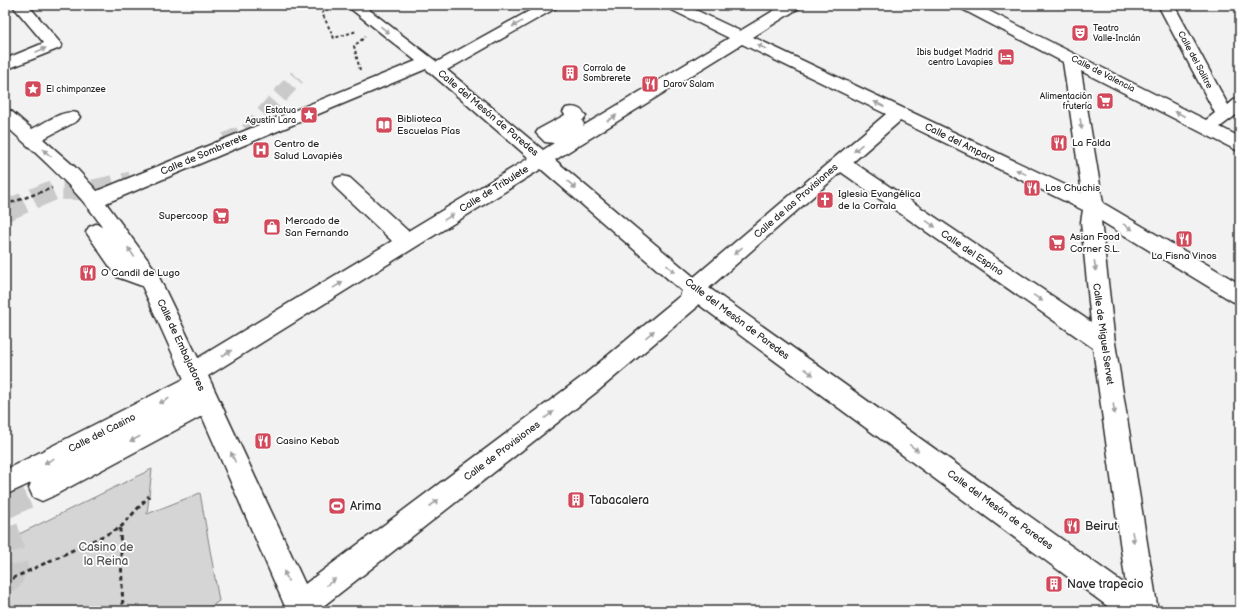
<svg xmlns="http://www.w3.org/2000/svg" width="1245" height="616" viewBox="0 0 1245 616" font-family="'Balsamiq Sans',sans-serif">
<style>
.green{fill:#d5d5d5;stroke:#808080}
.lines{fill:none;stroke-linecap:round;stroke-linejoin:round}
.minor-tunnel-far2{stroke:#cacaca;stroke-width:16;stroke-dasharray:16 8;stroke-linecap:butt}
.minor-tunnel-far1{stroke:#cacaca;stroke-width:21;stroke-dasharray:21 10;stroke-linecap:butt}
.minor-tunnel{stroke:#cacaca;stroke-width:26;stroke-dasharray:26 13;stroke-linecap:butt}
.minor-casing{stroke:#2b2b2b;stroke-width:3}
.path-far2{stroke:#2b2b2b;stroke-width:2;stroke-dasharray:3 2.5;stroke-linecap:butt}
.path-far1{stroke:#2b2b2b;stroke-width:2.5;stroke-dasharray:4 3;stroke-linecap:butt}
.path{stroke:#2b2b2b;stroke-width:3;stroke-dasharray:4.5 3.5;stroke-linecap:butt}
.minor{fill:#fff;fill-rule:evenodd}
.oneway{fill:#a0a0a0}
.labels{text-anchor:middle;dominant-baseline:central;stroke-width:3.5;stroke-linejoin:round;paint-order:stroke}
.far-poi-label{font-size:9px;fill:#2b2b2b;stroke:#fff;text-anchor:start}
.far-street-label{font-size:9px;fill:#2b2b2b;stroke:#fff}
.street-label{font-size:10px;fill:#2b2b2b;stroke:#fff}
.poi-label{font-size:10px;fill:#2b2b2b;stroke:#fff;text-anchor:start}
.near-poi-label{font-size:12px;fill:#2b2b2b;stroke:#fff;text-anchor:start}
.near-park-label{font-size:12px;fill:#565656;stroke:#fff}
</style>
<rect width="100%" height="100%" fill="#f2f2f2"/>
<filter id="ink" filterUnits="userSpaceOnUse"><feTurbulence type="fractalNoise" baseFrequency=".025" numOctaves="2"/><feDisplacementMap in="SourceGraphic" scale="8" xChannelSelector="R" yChannelSelector="G"/><feConvolveMatrix kernelMatrix="1 2 1 2 8 2 1 2 1" color-interpolation-filters="sRGB"/></filter>
<g filter="url(#ink)">
<path class="green" d="M152,469L147,514L200,493L219,601L205,611H5V541Z"/>
<g class="lines">
<path class="minor-tunnel-far2" d="M225,141L248,131L297,77"/>
<path class="minor-tunnel-far1" d="M5,211L56,189L93,190L131,182"/>
<path class="minor-tunnel" d="M5,508V506L42,488
M5,527L15,565L10,578L5,577"/>
<g class="minor-casing">
<path id="minor" d="M12,5H28L62,45L60,48L5,70V59L44,43Z
M346,5H363L437,62L540,5H559L556,8L447,70L543,150L554,143L545,142L536,133L539,129L565,115L563,112L566,108C575,106 581,108 586,116L582,121L584,124L583,126L729,38L668,8L665,5H685L740,31L783,5H802L799,8L753,37L1082,193L1063,62L960,8L957,5H977L1206,120L1215,113L1158,5H1174L1228,105L1234,100L1240,98V112L1220,127L1240,137V151L1234,149L1081,71L1103,203L1240,284V304L1232,301L1101,221L1115,343L1158,611H1114L698,304L696,308L599,390L317,611H287L202,416L51,497L42,501L33,497L29,488L31,483L5,495V470L184,379L142,286L117,277L86,232L89,227L96,224L102,226C75,187 40,157 5,125V109L11,111L32,129C45,123 63,109 77,113L80,117L77,121L43,139L76,168L97,191L416,61ZM742,44L886,114L694,277L555,160ZM426,69L529,158L408,231L350,178L343,176L336,178L333,183L336,188L392,241L198,358L156,271L106,203ZM900,121L1083,210L1081,222L1091,322L853,162ZM541,169L682,291L680,296L583,376L305,584L208,376ZM841,172L1093,348L1126,585L709,288Z"/>
</g>
<path class="path-far2" d="M333,5L322,13L334,38L357,31
M360,70L354,46L365,37"/>
<path class="path-far1" d="M5,205L52,188"/>
<path class="path" d="M120,528L123,611
M5,582L120,528L149,496
M196,611L200,608"/>
<use href="#minor" class="minor"/>
</g>
<defs><path id="oneway-solid" d="M-6-.8H1V-3.2L6.5 0L1 3.2V.8H-6Z"/></defs>
<g class="oneway">
<use href="#oneway-solid" transform="translate(517 24) rotate(151)"/>
<use href="#oneway-solid" transform="translate(385 30) rotate(39)"/>
<use href="#oneway-solid" transform="translate(762 47) rotate(-154)"/>
<use href="#oneway-solid" transform="translate(41 50) rotate(-23)"/>
<use href="#oneway-solid" transform="translate(879 104) rotate(-154)"/>
<use href="#oneway-solid" transform="translate(1180 114) rotate(-153)"/>
<use href="#oneway-solid" transform="translate(612 118) rotate(-32)"/>
<use href="#oneway-solid" transform="translate(1081 124) rotate(81)"/>
<use href="#oneway-solid" transform="translate(858 148) rotate(139)"/>
<use href="#oneway-solid" transform="translate(47 153) rotate(-138)"/>
<use href="#oneway-solid" transform="translate(1021 172) rotate(-154)"/>
<use href="#oneway-solid" transform="translate(572 185) rotate(40)"/>
<use href="#oneway-solid" transform="translate(449 217) rotate(-32)"/>
<use href="#oneway-solid" transform="translate(931 224) rotate(34)"/>
<use href="#oneway-solid" transform="translate(1128 227) rotate(31)"/>
<use href="#oneway-solid" transform="translate(738 251) rotate(139)"/>
<use href="#oneway-solid" transform="translate(131 252) rotate(-124)"/>
<use href="#oneway-solid" transform="translate(1095 266) rotate(83)"/>
<use href="#oneway-solid" transform="translate(671 269) rotate(40)"/>
<use href="#oneway-solid" transform="translate(338 285) rotate(-31)"/>
<use href="#oneway-solid" transform="translate(1038 298) rotate(34)"/>
<use href="#oneway-solid" transform="translate(650 334) rotate(-40)"/>
<use href="#oneway-solid" transform="translate(227 353) rotate(-31)"/>
<use href="#oneway-solid" transform="translate(809 372) rotate(36)"/>
<use href="#oneway-solid" transform="translate(164 401) rotate(153)"/>
<use href="#oneway-solid" transform="translate(1114 409) rotate(81)"/>
<use href="#oneway-solid" transform="translate(549 415) rotate(-37)"/>
<use href="#oneway-solid" transform="translate(135 439) rotate(152)"/>
<use href="#oneway-solid" transform="translate(914 448) rotate(36)"/>
<use href="#oneway-solid" transform="translate(233 457) rotate(-114)"/>
<use href="#oneway-solid" transform="translate(49 461) rotate(153)"/>
<use href="#oneway-solid" transform="translate(434 503) rotate(-37)"/>
<use href="#oneway-solid" transform="translate(1133 537) rotate(81)"/>
<use href="#oneway-solid" transform="translate(286 576) rotate(-114)"/>
<use href="#oneway-solid" transform="translate(331 582) rotate(-37)"/>
</g>
</g>
<defs>
<g id="theatre-square" transform="scale(0.9)"><rect x="-9" y="-9" width="18" height="18" rx="4" fill="#d1495b" stroke="#fff"/><path d="M-5-5.5Q0-4 5-5.5V0Q5 5 0 6Q-5 5-5 0ZM-3.3-2.5H-1v1.5H-3.3ZM1-2.5H3.3v1.5H1ZM-2.8 1Q0 5.5 2.8 1Z" fill="#fff"/></g>
<g id="hotel-square" transform="scale(0.9)"><rect x="-9" y="-9" width="18" height="18" rx="4" fill="#d1495b" stroke="#fff"/><path d="M-6-4.5h1.5V1H6V5H4.5V3h-9V5H-6ZM-4 0a1.8 1.8 0 1 1 3.6 0ZM.5 0V-2.5h3Q6-2.5 6 0Z" fill="#fff"/></g>
<g id="building-square" transform="scale(0.9)"><rect x="-9" y="-9" width="18" height="18" rx="4" fill="#d1495b" stroke="#fff"/><path d="M-4-6H4V6H1V3H-1V6H-4ZM-2.5-4.3h1.7v1.8h-1.7ZM.8-4.3h1.7v1.8H.8ZM-2.5-1h1.7V.8h-1.7ZM.8-1h1.7V.8H.8Z" fill="#fff"/></g>
<g id="restaurant-square" transform="scale(0.9)"><rect x="-9" y="-9" width="18" height="18" rx="4" fill="#d1495b" stroke="#fff"/><path d="M-5-6h1v4h1v-4h1v4h1v-4h1v5L-1.5 .5V6h-2V.5L-5-1ZM5-6V6H3V1.5H1.5Q1.5-4 5-6Z" fill="#fff"/></g>
<g id="sight-square" transform="scale(0.9)"><rect x="-9" y="-9" width="18" height="18" rx="4" fill="#d1495b" stroke="#fff"/><path d="M0-6L1.8-2.2L6-1.7L2.9 1.2L3.7 5.4L0 3.3L-3.7 5.4L-2.9 1.2L-6-1.7L-1.8-2.2Z" fill="#fff"/></g>
<g id="supermarket-square" transform="scale(0.9)"><rect x="-9" y="-9" width="18" height="18" rx="4" fill="#d1495b" stroke="#fff"/><path d="M-6-5.5h2.5l.6 2H6L4.5 2H-2.5L-4.4-4H-6ZM-1.5 3.2a1.3 1.3 0 1 0 .1 0ZM3 3.2a1.3 1.3 0 1 0 .1 0Z" fill="#fff"/></g>
<g id="library-square" transform="scale(0.9)"><rect x="-9" y="-9" width="18" height="18" rx="4" fill="#d1495b" stroke="#fff"/><path d="M-6-4Q-3-5.5-.7-3.5V5Q-3 3-6 4ZM6-4Q3-5.5 .7-3.5V5Q3 3 6 4Z" fill="#fff"/></g>
<g id="hospital-square" transform="scale(0.9)"><rect x="-9" y="-9" width="18" height="18" rx="4" fill="#d1495b" stroke="#fff"/><path d="M-5-5h3v3.5h4V-5h3V5h-3V1.5h-4V5h-3Z" fill="#fff"/></g>
<g id="church-square" transform="scale(0.9)"><rect x="-9" y="-9" width="18" height="18" rx="4" fill="#d1495b" stroke="#fff"/><path d="M-1.2-6h2.4v3.5h3.3v2.4h-3.3V6h-2.4V-.1h-3.3v-2.4h3.3Z" fill="#fff"/></g>
<g id="shop-square" transform="scale(0.9)"><rect x="-9" y="-9" width="18" height="18" rx="4" fill="#d1495b" stroke="#fff"/><path d="M-5-2.5h2.3a2.7 3.5 0 0 1 5.4 0H5L5.5 6h-11ZM-1.5-2.5h3a1.5 2.3 0 0 0-3 0Z" fill="#fff"/></g>
<g id="stadium-square" transform="scale(0.9)"><rect x="-9" y="-9" width="18" height="18" rx="4" fill="#d1495b" stroke="#fff"/><path d="M0-5a6.5 5 0 1 0 0 10a6.5 5 0 1 0 0-10ZM-3.5-1.8h7v3.6h-7Z" fill="#fff"/></g>
</defs>
<g fill-rule="evenodd">
<use href="#theatre-square" x="1080" y="33"/>
<use href="#hotel-square" x="1006" y="57"/>
<use href="#building-square" x="570" y="73"/>
<use href="#restaurant-square" x="650" y="84"/>
<use href="#sight-square" x="33" y="89"/>
<use href="#supermarket-square" x="1105" y="101"/>
<use href="#sight-square" x="309" y="115"/>
<use href="#library-square" x="384" y="125"/>
<use href="#restaurant-square" x="1059" y="143"/>
<use href="#hospital-square" x="261" y="150"/>
<use href="#restaurant-square" x="1032" y="188"/>
<use href="#church-square" x="825" y="200"/>
<use href="#supermarket-square" x="221" y="216"/>
<use href="#shop-square" x="272" y="227"/>
<use href="#restaurant-square" x="1184" y="239"/>
<use href="#supermarket-square" x="1057" y="243"/>
<use href="#restaurant-square" x="88" y="273"/>
<use href="#restaurant-square" x="263" y="441"/>
<use href="#building-square" x="576" y="500"/>
<use href="#stadium-square" x="337" y="506"/>
<use href="#restaurant-square" x="1072" y="526"/>
<use href="#building-square" x="1054" y="584"/>
</g>
<g class="labels">
<g class="far-poi-label">
<text x="1093" y="28">Teatro<tspan x="1093" dy="10">Valle-Inclán</tspan></text>
<text x="993" y="52" text-anchor="end">Ibis budget Madrid<tspan x="993" dy="10">centro Lavapies</tspan></text>
<text x="583" y="68">Corrala de<tspan x="583" dy="10">Sombrerete</tspan></text>
<text x="663" y="84">Darov Salam</text>
<text x="46" y="89">El chimpanzee</text>
<text x="1092" y="96" text-anchor="end">Alimentación<tspan x="1092" dy="10">frutería</tspan></text>
<text x="296" y="110" text-anchor="end">Estatua<tspan x="296" dy="10">Agustín Lara</tspan></text>
</g>
<g class="far-street-label">
<text transform="translate(1195 60) rotate(62)">Calle del Salitre</text>
<text transform="translate(1103 74) rotate(27)">Calle de Valencia</text>
</g>
<g class="street-label">
<text transform="translate(488 113) rotate(40)">Calle del Mesón de Paredes</text>
<text transform="translate(960 143) rotate(26)">Calle del Amparo</text>
<text transform="translate(204 154) rotate(-23)">Calle de Sombrerete</text>
<text transform="translate(494 189) rotate(-32)">Calle de Tribulete</text>
<text transform="translate(796 201) rotate(-41)">Calle de las Provisiones</text>
<text transform="translate(972 253) rotate(34)">Calle del Espino</text>
<text transform="translate(737 319) rotate(37)">Calle del Mesón de Paredes</text>
<text transform="translate(1103 334) rotate(82)">Calle de Miguel Servet</text>
<text transform="translate(181 345) rotate(65)">Calle de Embajadores</text>
<text transform="translate(102 433) rotate(-27)">Calle del Casino</text>
<text transform="translate(502 451) rotate(-37)">Calle de Provisiones</text>
<text transform="translate(1000 510) rotate(36)">Calle del Mesón de Paredes</text>
</g>
<g class="poi-label">
<text x="397" y="119">Biblioteca<tspan x="397" dy="12">Escuelas Pías</tspan></text>
<text x="1072" y="143">La Falda</text>
<text x="274" y="144">Centro de<tspan x="274" dy="12">Salud Lavapiés</tspan></text>
<text x="1045" y="188">Los Chuchis</text>
<text x="838" y="194">Iglesia Evangélica<tspan x="838" dy="12">de la Corrala</tspan></text>
<text x="208" y="216" text-anchor="end">Supercoop</text>
<text x="285" y="221">Mercado de<tspan x="285" dy="12">San Fernando</tspan></text>
<text x="1070" y="237">Asian Food<tspan x="1070" dy="12">Corner S.L.</tspan></text>
<text x="1184" y="256" text-anchor="middle">La Fisna Vinos</text>
<text x="101" y="273">O Candil de Lugo</text>
<text x="276" y="441">Casino Kebab</text>
</g>
<g class="near-poi-label">
<text x="589" y="500">Tabacalera</text>
<text x="350" y="506">Arima</text>
<text x="1085" y="526">Beirut</text>
<text x="1067" y="584">Nave trapecio</text>
</g>
<g class="near-park-label">
<text x="106" y="547">Casino de<tspan x="106" dy="14">la Reina</tspan></text>
</g>
</g>
<rect width="1245" height="616" fill="none" stroke="#fff" stroke-width="20"/>
<rect x="10" y="10" width="1225" height="596" fill="none" stroke="#2b2b2b" stroke-width="1.5" filter="url(#ink)"/>
</svg>
